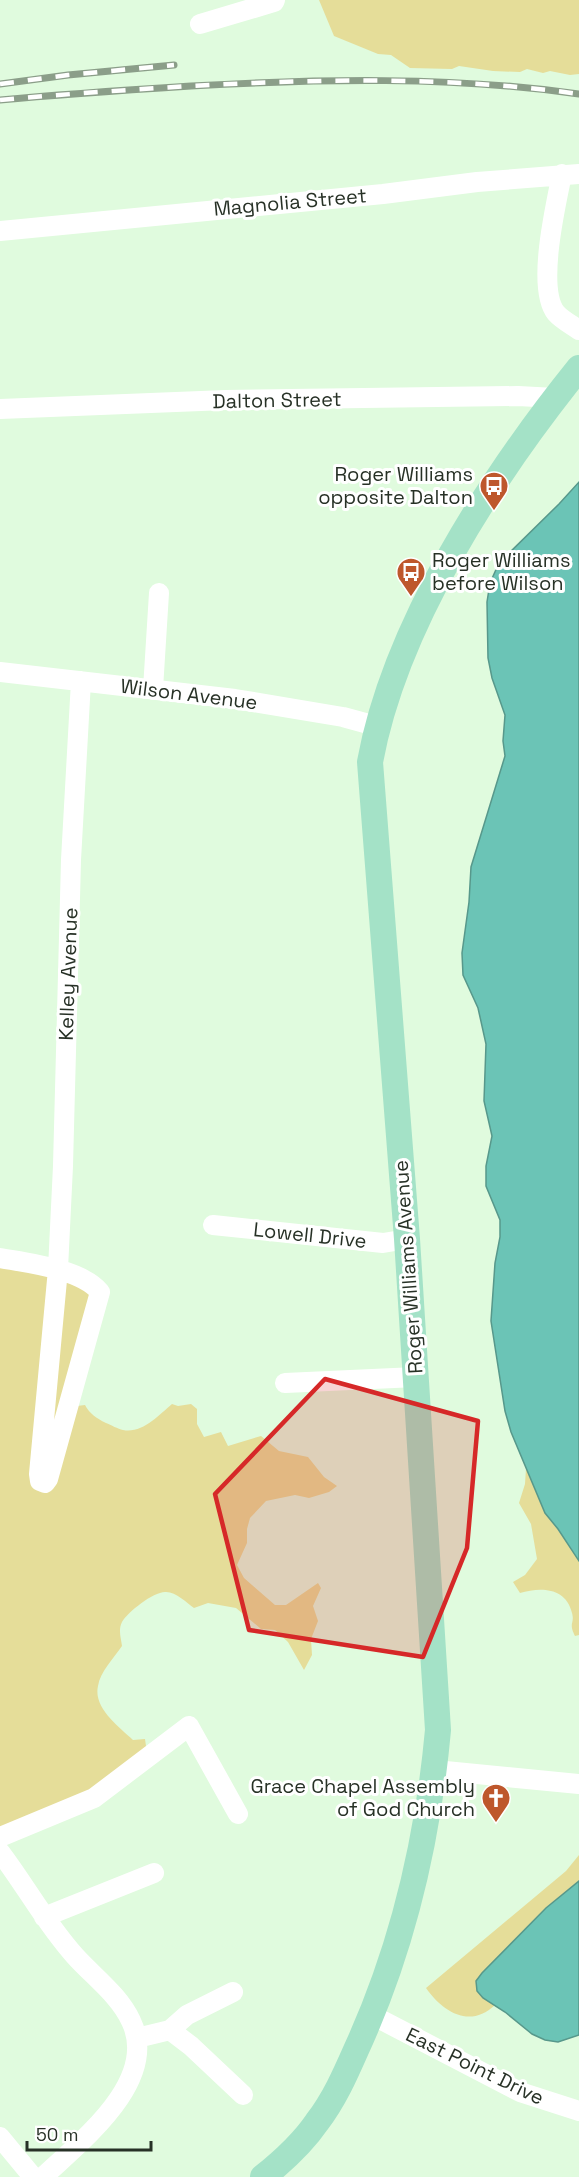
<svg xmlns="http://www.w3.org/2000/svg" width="579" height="2177" viewBox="0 0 579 2177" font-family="'Space Grotesk',sans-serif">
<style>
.green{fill:#e5dd99}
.water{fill:#6bc4b6;stroke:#57988b;stroke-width:1.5}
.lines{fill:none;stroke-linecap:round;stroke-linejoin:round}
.minor{stroke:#fff;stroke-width:20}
.major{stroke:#a4e2c7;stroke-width:26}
.rail-casing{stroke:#8b9e89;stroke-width:7}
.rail{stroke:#fff;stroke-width:4.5;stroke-dasharray:14;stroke-linecap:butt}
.marked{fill:#d62828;fill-opacity:0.2;stroke:#d62828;stroke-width:4.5;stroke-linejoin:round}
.labels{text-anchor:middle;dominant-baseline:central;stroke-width:6;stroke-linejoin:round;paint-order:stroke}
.street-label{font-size:20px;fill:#273126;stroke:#fff}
.poi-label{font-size:20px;fill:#273126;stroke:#fff;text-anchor:end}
</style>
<rect width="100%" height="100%" fill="#e0fbde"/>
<path class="green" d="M319,0H579V74L570,75L550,71L543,73L527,69L520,72L493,71L459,66L452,69L410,68L391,55L378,54L334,36Z
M0,1257L97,1293L69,1407L85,1405C90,1414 96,1418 106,1423C111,1425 118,1429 123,1430C142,1434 159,1415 172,1404L178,1406L191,1404L197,1409V1424L204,1437L221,1432L228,1446L261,1436L279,1451L308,1457L324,1477L337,1486L329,1492L309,1498L295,1495L266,1501L250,1518L247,1529V1543L237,1565L244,1578L275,1605H286L318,1583L321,1588L313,1606L318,1621L311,1639L312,1655L304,1670L288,1642L275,1630L261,1629L236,1608L208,1603L194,1608C187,1603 175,1591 165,1592C153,1592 128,1612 122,1622C118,1630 121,1638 122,1646C114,1658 100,1672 98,1686C93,1708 119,1727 133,1740L145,1739L147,1753L110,1786L0,1833Z
M526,1468L545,1513L558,1529L579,1561V1635L575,1636C568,1622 575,1624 572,1613C566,1587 540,1587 520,1593L513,1582L525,1575L537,1559L531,1524L519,1503L525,1484Z
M579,1855V1881L546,1908L482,1973L483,1998L495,2005C470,2029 443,2012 426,1988L566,1871Z"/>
<path class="water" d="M579,482V1561L558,1529L545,1513L511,1432L505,1411L491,1321L495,1263L500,1237V1220L486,1186V1166L492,1136L484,1101L486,1044L478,1008L463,975L462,953L469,902L471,867L505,756L503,741L505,715L492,678L488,658L487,602L490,583L499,563L559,504Z
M579,1881V2035L558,2042L545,2040L532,2034L505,2012L483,1998L477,1991L476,1981L482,1973L546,1908Z"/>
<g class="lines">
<path class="minor" d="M200,24L274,2L275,0
M562,174C556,204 536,288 556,313C562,320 572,325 579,330
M0,231L383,194L477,182L579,174
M0,409L226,400L518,396L555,398
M0,672L235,699L343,717L376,726
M153,689L159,593
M213,1225L383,1243L407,1239
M0,1258C28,1263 81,1269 100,1292L48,1479L45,1483L40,1481L39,1474L58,1269L63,1166L71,860L81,681
M285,1383L416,1377
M435,1770L579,1784
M0,1837L94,1798L189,1726L238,1814
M0,1852C26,1886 46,1924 75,1956C94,1977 119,1995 131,2021C160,2081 81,2141 43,2177
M44,1917L154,1873
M372,2015L520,2092L579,2111
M170,2030L187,2015L233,1992
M137,2038L170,2030L191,2046L243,2095
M0,2137L33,2177"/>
<path class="major" d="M263,2177C283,2161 302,2144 317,2122C334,2100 345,2075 356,2050C402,1950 428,1839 438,1730L407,1239L370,762C395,625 492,476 579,368"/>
<g class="rail-casing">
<path id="rail" d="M0,84L68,75L174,65
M0,100C64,94 127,90 191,86C320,79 451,76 579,94"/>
</g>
<use href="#rail" class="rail"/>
</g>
<path class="marked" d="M325,1379L478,1421L467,1548L423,1657L249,1630L215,1494Z"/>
<defs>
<g id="bus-pin" transform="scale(1.5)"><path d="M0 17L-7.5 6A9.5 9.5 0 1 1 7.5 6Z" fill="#be572c" stroke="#fff"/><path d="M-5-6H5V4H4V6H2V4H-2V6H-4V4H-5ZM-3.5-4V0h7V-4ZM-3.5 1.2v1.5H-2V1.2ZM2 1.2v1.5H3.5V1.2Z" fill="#fff"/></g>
<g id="church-pin" transform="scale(1.5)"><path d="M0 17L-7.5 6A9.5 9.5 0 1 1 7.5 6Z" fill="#be572c" stroke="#fff"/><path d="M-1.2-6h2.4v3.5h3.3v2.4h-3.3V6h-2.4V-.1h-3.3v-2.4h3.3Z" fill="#fff"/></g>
</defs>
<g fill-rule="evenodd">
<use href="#bus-pin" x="494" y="486"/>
<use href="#bus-pin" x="411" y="572"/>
<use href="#church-pin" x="496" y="1798"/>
</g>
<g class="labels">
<g class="street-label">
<text transform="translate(290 202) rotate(-5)">Magnolia Street</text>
<text transform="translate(277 400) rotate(-1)">Dalton Street</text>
<text transform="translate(189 694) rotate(7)">Wilson Avenue</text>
<text transform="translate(68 974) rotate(-88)">Kelley Avenue</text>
<text transform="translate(310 1235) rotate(6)">Lowell Drive</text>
<text transform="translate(408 1267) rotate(-94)">Roger Williams Avenue</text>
<text transform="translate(475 2066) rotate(26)">East Point Drive</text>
</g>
<g class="poi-label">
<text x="473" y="474">Roger Williams<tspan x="473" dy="23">opposite Dalton</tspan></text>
<text x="432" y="560" text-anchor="start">Roger Williams<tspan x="432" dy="23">before Wilson</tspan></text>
<text x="475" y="1786">Grace Chapel Assembly<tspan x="475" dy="23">of God Church</tspan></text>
</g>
</g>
<path d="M27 2141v9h124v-9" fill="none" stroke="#273126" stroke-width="3"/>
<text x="36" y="2141" font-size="18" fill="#273126" stroke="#ffffff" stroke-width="4.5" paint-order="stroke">50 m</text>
</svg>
